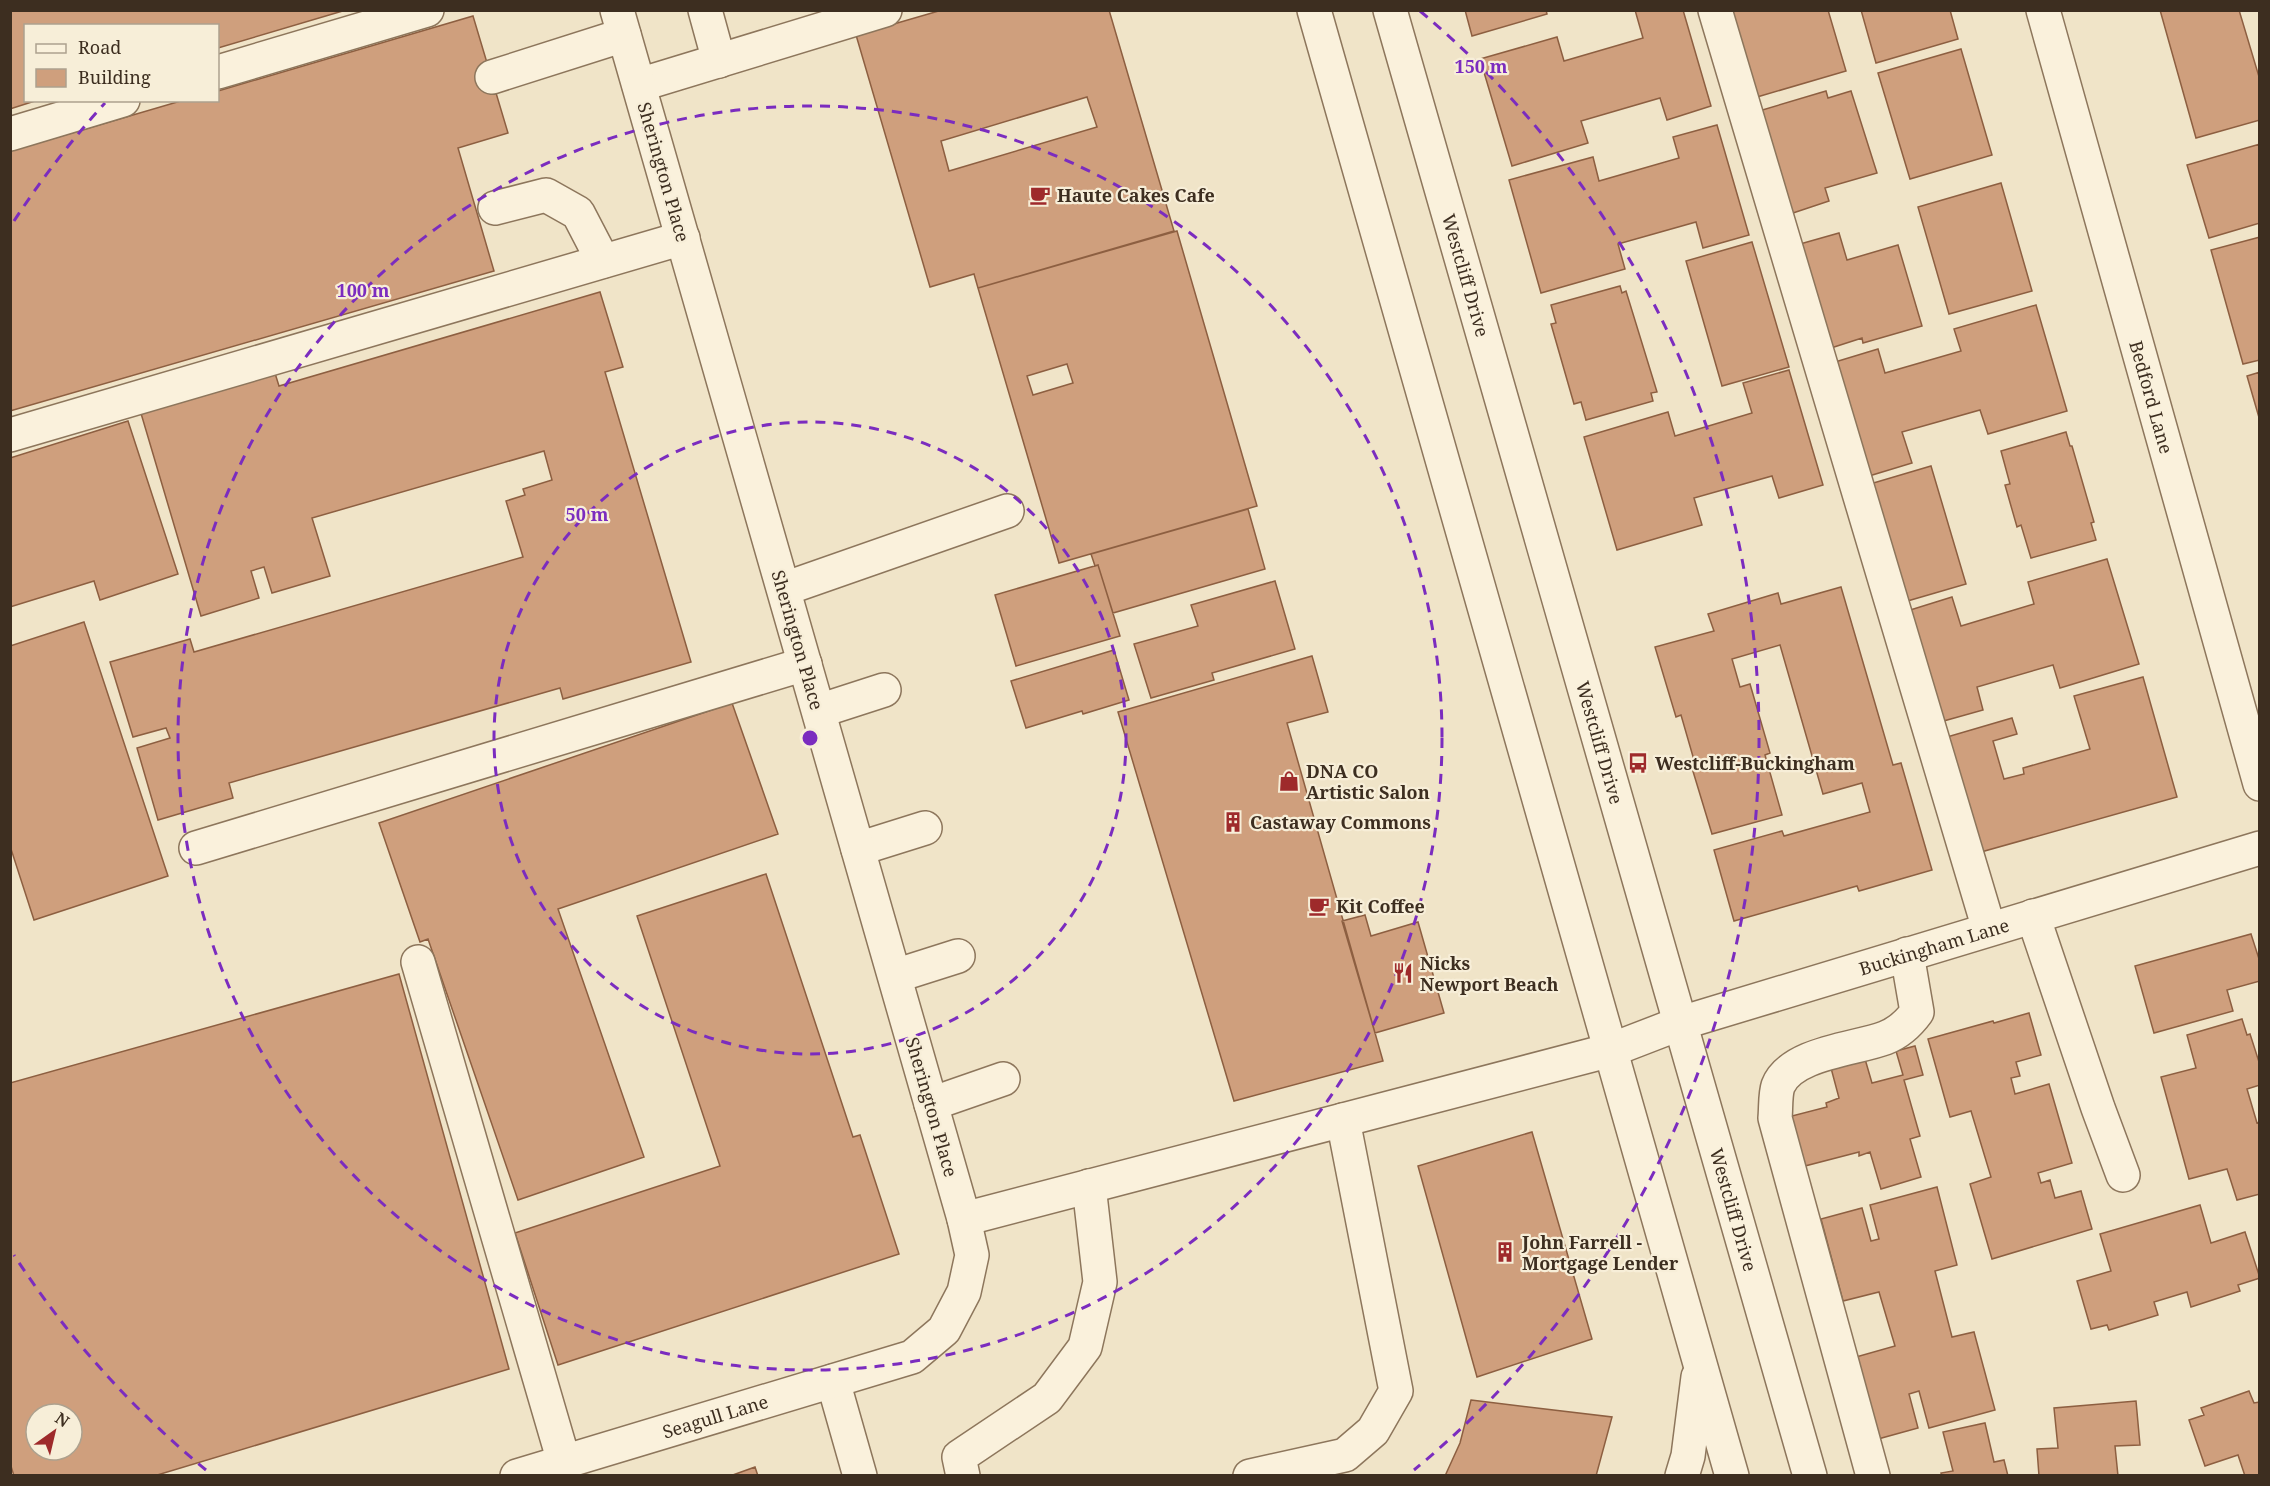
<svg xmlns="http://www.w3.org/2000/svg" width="2270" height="1486" viewBox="0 0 2270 1486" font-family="'Noto Serif',serif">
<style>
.building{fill:#cf9f7d;stroke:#8d5f41;stroke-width:1.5;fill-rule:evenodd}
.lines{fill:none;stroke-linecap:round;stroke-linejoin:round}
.minor-casing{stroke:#8d765c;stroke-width:36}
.minor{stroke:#faf1dc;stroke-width:33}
.ring{fill:none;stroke:#7b2cbf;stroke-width:3;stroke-dasharray:10 8}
.labels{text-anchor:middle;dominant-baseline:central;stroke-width:4.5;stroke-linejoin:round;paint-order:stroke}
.street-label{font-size:18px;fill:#3d2e20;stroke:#f7eed8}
.poi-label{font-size:18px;font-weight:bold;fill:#3d2e20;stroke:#f7eed8;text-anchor:start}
.centre{fill:#7b2cbf;stroke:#f7eed8;stroke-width:3}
.ring-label{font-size:18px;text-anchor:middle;font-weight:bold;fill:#7b2cbf;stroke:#f7eed8;stroke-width:4.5;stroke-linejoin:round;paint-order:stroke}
</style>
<rect width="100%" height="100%" fill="#f0e4c8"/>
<path class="building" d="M10,10H346L218,48V26H26V100H38L10,109Z
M942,10H1109L1174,231L978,288L974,274L930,287L856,35ZM1087,97L1097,127L949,171L941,141Z
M1465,10H1546L1547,14L1472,36Z
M1635,10H1683L1711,106L1667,120L1660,98L1581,121L1588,143L1512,166L1480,59L1557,37L1564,61L1643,38Z
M1732,10H1828L1846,71L1757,97Z
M1861,10H1950L1958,39L1876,63Z
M2160,10H2239L2260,80V120L2196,138Z
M473,16L508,133L458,148L494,271L10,411V151L184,100H218V91Z
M1961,49L1992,155L1910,179L1878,73Z
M1826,91L1828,98L1851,91L1877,173L1825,188L1829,201L1790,214L1759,111Z
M1717,125L1749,235L1703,248L1696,222L1618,244L1625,269L1541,293L1509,180L1593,157L1599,181L1679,158L1673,137Z
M2260,144V223L2209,238L2187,165Z
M2001,183L2032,291L1949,314L1918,207Z
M1177,231L1257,506L1059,563L978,288ZM1067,364L1073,383L1033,395L1027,376Z
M1839,233L1847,260L1898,245L1922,326L1863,343L1862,338L1831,348L1800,244Z
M2260,237V360L2243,364L2211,250Z
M1752,242L1789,367L1722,386L1686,261Z
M1620,286L1622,293L1626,291L1657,392L1651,393L1653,401L1586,420L1581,402L1574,404L1551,324L1556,323L1551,305Z
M600,292L623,367L605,372L691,662L563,699L560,688L229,783L233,798L158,820L137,748L170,738L166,728L133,737L110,662L190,639L194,652L523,557L506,501L525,495L523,489L552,480L544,451L312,518L330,576L272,593L264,567L251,571L259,598L201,616L140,410L274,370L279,386Z
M2036,305L2067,411L1988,434L1980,410L1902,432L1912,463L1869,476L1835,362L1878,349L1885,373L1961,351L1954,329Z
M1789,370L1823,485L1779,498L1772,476L1694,498L1702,525L1617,550L1584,437L1668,412L1675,436L1752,413L1743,383Z
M2260,372V421L2247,376Z
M128,421L178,574L100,600L94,581L10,607V458Z
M2066,432L2070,446H2072L2094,522L2091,523L2096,540L2031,558L2021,525L2017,527L2005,485L2010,484L2001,451Z
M1931,466L1966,584L1904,602L1870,484Z
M1248,509L1265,569L1113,613L1098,565L1095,566L1091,554Z
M2107,559L2139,664L2060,688L2053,665L1977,687L1983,710L1940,722L1907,611L1952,597L1961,626L2034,604L2028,582Z
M1098,565L1120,636L1016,666L995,595Z
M1275,581L1295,649L1212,673L1214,680L1151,698L1134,644L1198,626L1191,605Z
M1841,587L1893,765L1901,763L1932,870L1859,891L1857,886L1734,921L1714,850L1782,831L1784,836L1870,812L1862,783L1823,794L1780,645L1732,659L1740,687L1750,684L1770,753L1765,755L1782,815L1712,834L1692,768L1696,767L1681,715L1676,717L1655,647L1714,631L1708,614L1778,593L1781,604Z
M84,622L168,876L34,920L10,846V646Z
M1114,650L1129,700L1083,714L1082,711L1026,728L1011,681Z
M1312,656L1328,712L1287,723L1383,1061L1234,1101L1118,712Z
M2143,677L2177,797L1981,852L1947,737L2012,718L2017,734L1993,741L2004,779L2024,774L2023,768L2090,749L2074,696Z
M732,703L778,834L558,909L644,1157L518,1200L428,939L420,942L379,823Z
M766,874L853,1137L860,1135L899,1254L558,1365L515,1233L720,1166L637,916Z
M1365,915L1371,936L1418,922L1444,1013L1375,1033L1342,921Z
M2251,934L2260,962V981L2227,990L2233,1011L2154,1033L2135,966Z
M399,974L509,1369L154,1476H14L10,1463V1083ZM36,1414H72V1450H36Z
M2029,1013L2041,1055L2016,1062L2020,1076L2011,1078L2015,1094L2049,1084L2072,1163L2038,1173L2041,1183L2050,1180L2055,1198L2081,1191L2092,1229L1992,1259L1970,1184L1991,1177L1971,1111L1950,1117L1928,1039L1993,1021L1994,1023Z
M2242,1019L2247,1035L2250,1034L2260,1065V1085L2247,1089L2257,1123L2260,1122V1194L2237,1200L2227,1169L2189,1179L2161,1077L2196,1068L2187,1035Z
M1915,1046L1923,1075L1904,1080L1920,1136L1910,1139L1921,1177L1881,1189L1870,1152L1859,1156V1152L1801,1167L1788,1117L1827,1107L1826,1103L1839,1098L1831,1068L1865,1059L1872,1083L1903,1075L1896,1051Z
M1532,1132L1592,1339L1477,1377L1418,1166Z
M1937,1187L1957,1265L1935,1271L1952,1337L1974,1332L1995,1410L1929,1428L1919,1391L1909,1394L1918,1428L1878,1439L1856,1357L1895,1346L1879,1292L1843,1301L1821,1219L1862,1208L1871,1241L1879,1239L1870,1205Z
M2200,1205L2211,1243L2245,1232L2260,1278L2238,1285L2240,1291L2191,1307L2187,1292L2154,1302L2158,1315L2109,1330L2107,1325L2091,1329L2077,1281L2111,1271L2100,1234Z
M2249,1391L2254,1403L2260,1402V1476H2245L2238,1455L2205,1466L2189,1420L2204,1415L2201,1408Z
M1471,1400L1612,1417L1596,1476H1445L1460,1443Z
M2136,1401L2140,1445L2115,1446L2118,1476H2039L2037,1449L2058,1448L2054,1408Z
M1985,1423L1994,1462L2004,1460L2008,1476H1942L1941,1473L1953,1471L1943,1432Z
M755,1467L758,1476H730Z"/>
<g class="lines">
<g class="minor-casing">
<g id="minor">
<path d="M705,10L719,61"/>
<path d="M1314,10L1732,1476"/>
<path id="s1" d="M1390,10L1810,1476"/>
<path d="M1715,10L1989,929"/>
<path id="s2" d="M2043,10L2260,784"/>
<path d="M218,72L427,10"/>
<path d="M492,77L624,35"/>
<path d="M639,85L885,10"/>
<path d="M10,134L123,100"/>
<path d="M495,208L546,195L578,213L603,261"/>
<path d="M10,435L683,238"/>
<path d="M784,589L1007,511"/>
<path d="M819,711L884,690"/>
<path d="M196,848L805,664"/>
<path d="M858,849L925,828"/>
<path d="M2033,916L2098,1108L2123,1175"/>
<path d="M418,962L564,1462"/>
<path d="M895,976L958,956"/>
<path d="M931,1104L1003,1079"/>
<path id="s3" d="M964,1219L1611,1050L1681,1023L2260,848"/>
<path d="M833,1381L860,1476"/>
<path id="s4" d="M517,1476L912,1357L944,1330L964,1292L972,1255L964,1219L617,10"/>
<path d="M963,1476L959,1457L1047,1398L1085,1347L1100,1282L1089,1186"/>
<path d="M1250,1476L1345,1455L1373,1431L1396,1391L1343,1120"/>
<path d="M1682,1476L1688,1456L1698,1377"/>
<path d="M1873,1476L1775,1118C1776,1108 1775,1095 1778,1086C1791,1053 1856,1049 1885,1038C1898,1033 1909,1023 1917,1012L1907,954"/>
</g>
</g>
<use href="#minor" class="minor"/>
</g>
<g class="ring">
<circle cx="810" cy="738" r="316"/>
<circle cx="810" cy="738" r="632"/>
<path d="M206 1470A949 949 0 0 1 14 1255M14 221A949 949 0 0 1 105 103M1420 11A949 949 0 0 1 1414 1470"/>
</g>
<defs>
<g id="cafe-bare" transform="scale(1.62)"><path d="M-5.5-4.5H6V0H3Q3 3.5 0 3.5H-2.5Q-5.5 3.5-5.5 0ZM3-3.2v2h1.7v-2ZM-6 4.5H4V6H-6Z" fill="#9e2a2b" stroke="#f7eed8" stroke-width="2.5" paint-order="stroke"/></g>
<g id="bus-bare" transform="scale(1.62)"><path d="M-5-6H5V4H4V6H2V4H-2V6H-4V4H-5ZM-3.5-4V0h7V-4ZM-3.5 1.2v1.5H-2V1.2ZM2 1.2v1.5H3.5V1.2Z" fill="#9e2a2b" stroke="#f7eed8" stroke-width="2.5" paint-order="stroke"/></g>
<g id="shop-bare" transform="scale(1.62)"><path d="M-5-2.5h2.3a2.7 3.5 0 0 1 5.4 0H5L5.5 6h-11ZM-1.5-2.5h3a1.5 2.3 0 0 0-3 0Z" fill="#9e2a2b" stroke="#f7eed8" stroke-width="2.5" paint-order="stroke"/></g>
<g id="building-bare" transform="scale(1.62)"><path d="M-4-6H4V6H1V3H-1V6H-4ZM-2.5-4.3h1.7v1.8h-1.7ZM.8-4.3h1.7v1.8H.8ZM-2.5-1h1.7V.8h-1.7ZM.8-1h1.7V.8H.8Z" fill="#9e2a2b" stroke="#f7eed8" stroke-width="2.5" paint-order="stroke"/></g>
<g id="restaurant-bare" transform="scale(1.62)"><path d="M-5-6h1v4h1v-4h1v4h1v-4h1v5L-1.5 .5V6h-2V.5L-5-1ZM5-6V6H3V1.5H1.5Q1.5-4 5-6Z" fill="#9e2a2b" stroke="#f7eed8" stroke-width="2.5" paint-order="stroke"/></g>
</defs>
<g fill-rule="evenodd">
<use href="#cafe-bare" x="1040" y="195"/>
<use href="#bus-bare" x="1638" y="763"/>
<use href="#shop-bare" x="1289" y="781"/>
<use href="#building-bare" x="1233" y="822"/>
<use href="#cafe-bare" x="1319" y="906"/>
<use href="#restaurant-bare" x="1403" y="973"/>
<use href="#building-bare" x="1505" y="1252"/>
</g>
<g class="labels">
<g class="street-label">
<text transform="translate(664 172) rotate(74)">Sherington Place</text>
<text stroke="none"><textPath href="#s1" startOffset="276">Westcliff Drive</textPath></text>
<text stroke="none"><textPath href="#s2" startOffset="402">Bedford Lane</textPath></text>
<text transform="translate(798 640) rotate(74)">Sherington Place</text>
<text stroke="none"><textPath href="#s1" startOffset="762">Westcliff Drive</textPath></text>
<text stroke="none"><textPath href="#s3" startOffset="1008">Buckingham Lane</textPath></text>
<text transform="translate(932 1107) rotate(74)">Sherington Place</text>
<text stroke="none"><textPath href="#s1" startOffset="1248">Westcliff Drive</textPath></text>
<text stroke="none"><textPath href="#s4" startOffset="207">Seagull Lane</textPath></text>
</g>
<g class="poi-label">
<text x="1057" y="195">Haute Cakes Cafe</text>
<text x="1655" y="763">Westcliff-Buckingham</text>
<text x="1306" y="771">DNA CO<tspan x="1306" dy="21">Artistic Salon</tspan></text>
<text x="1250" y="822">Castaway Commons</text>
<text x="1336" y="906">Kit Coffee</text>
<text x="1420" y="963">Nicks<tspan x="1420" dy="21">Newport Beach</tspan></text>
<text x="1522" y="1242">John Farrell -<tspan x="1522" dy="21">Mortgage Lender</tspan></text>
</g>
</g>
<circle cx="810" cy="738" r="9" class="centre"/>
<g class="ring-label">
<text x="1481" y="73">150 m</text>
<text x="363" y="297">100 m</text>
<text x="587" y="521">50 m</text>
</g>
<rect width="2270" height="1486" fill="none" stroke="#3d2e20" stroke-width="24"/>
<rect x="24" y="24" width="195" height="78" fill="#f7eed8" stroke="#ada18e" stroke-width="1.5"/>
<rect x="36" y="44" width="30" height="9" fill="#faf1dc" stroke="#ada18e" stroke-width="1.5"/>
<text x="78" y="54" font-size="18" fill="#3d2e20">Road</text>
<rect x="36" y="69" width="30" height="18" fill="#cf9f7d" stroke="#ada18e" stroke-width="1.5"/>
<text x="78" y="84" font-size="18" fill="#3d2e20">Building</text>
<g transform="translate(54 1432) rotate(34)"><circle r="28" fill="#f7eed8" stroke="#ada18e" stroke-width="1.5"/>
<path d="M0-4.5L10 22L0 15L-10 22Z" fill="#9e2a2b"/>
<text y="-9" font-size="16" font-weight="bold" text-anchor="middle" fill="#3d2e20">N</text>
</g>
</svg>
